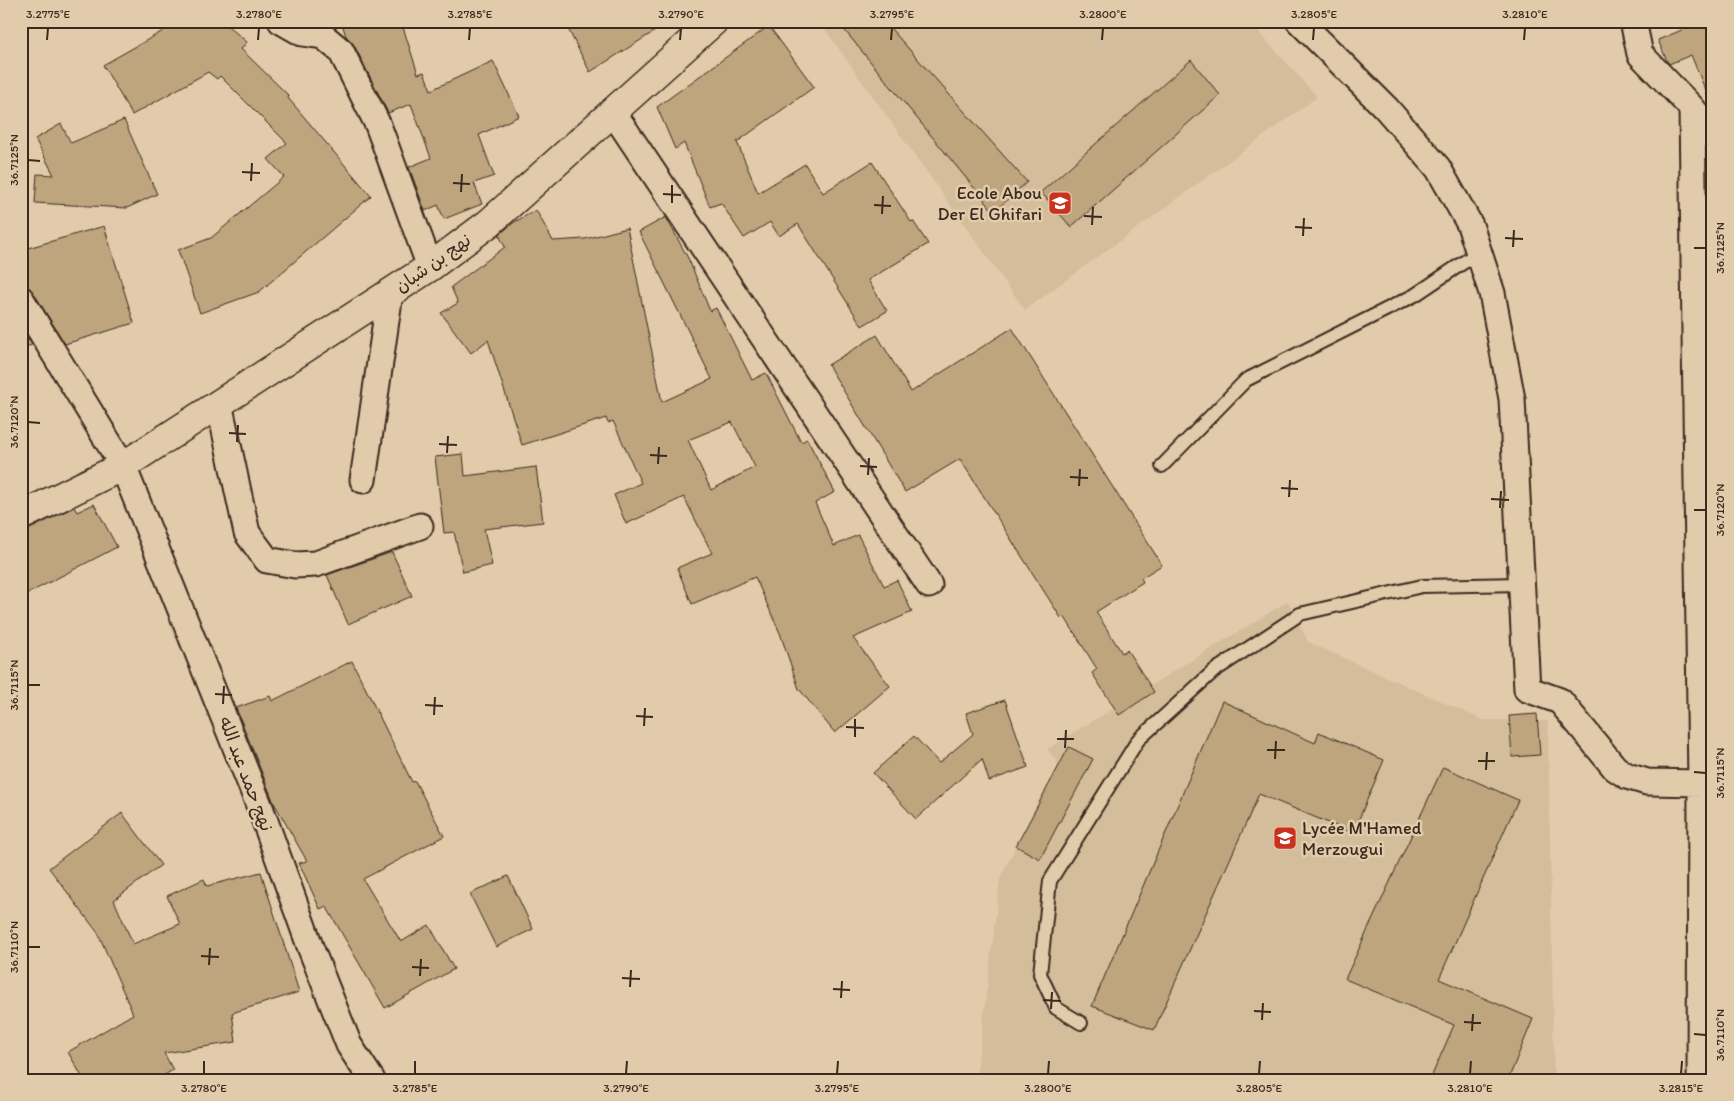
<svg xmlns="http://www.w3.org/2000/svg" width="1734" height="1101" viewBox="0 0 1734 1101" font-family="Itim,'Playpen Sans Arabic',sans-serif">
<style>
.built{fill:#d4bd9b}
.building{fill:#bea57e;stroke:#3b2a1e;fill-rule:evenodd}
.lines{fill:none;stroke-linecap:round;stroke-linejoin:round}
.lane-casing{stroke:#3b2a1e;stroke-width:16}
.street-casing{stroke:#3b2a1e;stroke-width:29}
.secondary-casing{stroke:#3b2a1e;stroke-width:31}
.lane{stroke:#e2cbab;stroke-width:12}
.street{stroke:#e2cbab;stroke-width:25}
.secondary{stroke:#e2cbab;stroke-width:28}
.ticks{fill:none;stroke:#3b2a1e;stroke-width:2}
.labels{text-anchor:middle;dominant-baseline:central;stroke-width:5;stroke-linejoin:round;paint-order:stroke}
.poi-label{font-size:18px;fill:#3b2a1e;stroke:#e2cbab;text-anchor:end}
.street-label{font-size:18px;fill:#3b2a1e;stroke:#e2cbab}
.neatline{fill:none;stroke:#3b2a1e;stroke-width:2}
.ticks-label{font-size:12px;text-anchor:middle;fill:#3b2a1e}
</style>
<rect width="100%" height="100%" fill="#e2cbab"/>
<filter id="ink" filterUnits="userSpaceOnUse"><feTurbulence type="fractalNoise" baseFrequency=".02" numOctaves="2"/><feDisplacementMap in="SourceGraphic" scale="10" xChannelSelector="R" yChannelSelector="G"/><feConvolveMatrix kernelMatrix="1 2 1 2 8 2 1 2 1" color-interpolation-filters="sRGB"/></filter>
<g filter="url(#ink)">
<path class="built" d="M819,21H1249L1317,97L1025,310Z
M1288,601L1308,642L1483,720L1548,721L1554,1080H976L1000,879L1040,797L1061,767L1047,749Z"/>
<path class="building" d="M158,21H222L247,42L241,49L289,96L288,98L371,196L259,292L200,313L178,250L211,238L284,177L268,159L287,143L220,76L217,79L208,72L132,115L103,65L163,31Z
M341,21H401L418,74L424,72L431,90L493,61L519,116L479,135L494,176L474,183L482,204L444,219L438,205L425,211L409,167L431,158L411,104L388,113L354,45L346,36Z
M564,21H671L590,72Z
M837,21H884L1027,182L994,212Z
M1703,21H1713L1712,106L1691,55L1669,64L1667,61L1658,40Z
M769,26L814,87L737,142L758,193L805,164L823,193L872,162L911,222L913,221L928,244L868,280L887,311L862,326L798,224L779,236L770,222L744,238L721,203L710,207L684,143L675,149L657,107Z
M1191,60L1220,95L1071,227L1041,192Z
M124,120L157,194L127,208L35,203L37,174L54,175L35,139L61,124L71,143Z
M536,210L553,241L585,239L627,228L662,402L712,379L639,232L666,217L689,260L710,311L716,308L752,380L766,373L801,442L807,439L835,492L815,503L834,546L858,535L884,586L897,580L912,612L853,638L890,686L835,733L799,689L780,633L755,577L692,604L677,568L712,553L684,497L626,524L614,495L641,483L613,421L608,423L606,418L522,445L488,340L471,353L441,313L458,303L451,287L505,247L499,235L513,223ZM732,422L755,467L711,490L688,440Z
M104,226L134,323L65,344L33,292L28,287L21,285V250Z
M21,327L32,345L21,348Z
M1012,328L1162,565L1141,578L1143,582L1096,612L1122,653L1127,650L1154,692L1119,715L1092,673L1097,669L1064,616L1061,618L960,459L905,492L828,365L877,335L911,392Z
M463,454L465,476L536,467L543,522L484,529L492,565L463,572L454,532L444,533L435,457Z
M94,504L117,547L21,597V531L28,530L74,507L77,512Z
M392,552L412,596L348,624L327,575Z
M352,661L412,782L415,781L444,836L363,879L401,942L429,925L454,969L385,1008L326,906L320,909L299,863L307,861L274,803L236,708L270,696L272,701Z
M1005,700L1028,767L989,781L982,759L916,819L873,773L914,736L939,763L973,734L966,713Z
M1222,701L1315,743L1319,732L1384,760L1353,833L1259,794L1154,1030L1092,1006Z
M1537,714L1540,755L1512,757L1509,716Z
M1069,747L1093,759L1040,859L1016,846Z
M1443,767L1518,800L1439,979L1533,1019L1508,1080H1430L1454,1025L1345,979Z
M122,813L161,865L114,900L133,944L180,924L167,896L204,879L207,886L261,872L299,992L232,1013L236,1042L164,1053L173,1070L156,1080H84L68,1052L133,1014L98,933L49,868Z
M508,876L533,929L496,947L470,894Z"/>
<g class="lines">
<g class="lane-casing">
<path id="lane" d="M1162,466L1246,380L1415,295L1479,252
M1081,1023L1056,1008L1040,974L1050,881L1138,740L1214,671L1300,614L1422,586L1521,584"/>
</g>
<g class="street-casing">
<path id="street" d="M281,21L302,33L323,36L341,51L378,125L430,267
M1299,21L1386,108L1438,168L1470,225L1492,293L1512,399L1527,689L1560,701L1615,768L1627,776L1647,782L1701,783L1713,796
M1633,21L1640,54L1692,108L1713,134
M1692,108L1701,783L1700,1080
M613,112L929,585
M21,299L123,466L261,810L311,949L349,1045L372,1080
M219,403L247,533L267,560L295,565L316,564L420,526
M363,480L390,293"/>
</g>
<g class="secondary-casing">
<path id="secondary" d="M21,516L123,466L430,267L489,223L714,21"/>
</g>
<use href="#lane" class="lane"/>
<use href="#street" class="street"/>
<use href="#secondary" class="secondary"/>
</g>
</g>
<path class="ticks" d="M47,40L48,28M258,40L259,28M469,40L470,28M680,40L681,28M891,40L892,28M1102,40L1103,28M1313,40L1314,28M1524,40L1525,28M28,160L40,161M242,172L260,173M251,181L252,163M453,183L470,184M461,192L462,174M663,194L681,195M672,203V185M874,205L891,206M882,214L883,196M1084,216L1102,217M1092,225L1093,207M1295,227L1312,228M1303,236L1304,218M1505,238L1523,239M1513,247L1514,230M1694,248H1706M28,422L40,423M229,433L246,434M237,442L238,425M439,444L457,445M447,453L448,436M650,455L667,456M658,464L659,447M860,466L877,467M868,475L869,458M1070,477L1088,478M1079,486L1080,469M1281,488L1298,489M1289,497L1290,480M1491,499L1509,500M1500,508L1501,491M1694,510H1706M28,685H40M215,694L232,695M223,704L224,686M425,705L443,706M434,715L435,697M636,716L653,717M644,726L645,708M846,727L864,728M855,737V719M1057,739H1074M1065,748L1066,730M1267,750H1285M1275,759L1276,741M1478,761H1495M1486,770L1487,752M1694,772L1706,773M28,947H40M201,956L219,957M209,965L210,948M412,967L429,968M420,976L421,959M622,978L640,979M630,987L631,970M833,989L850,990M841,998L842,981M1043,1000L1061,1001M1051,1009L1052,992M1254,1011L1271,1012M1262,1020L1263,1003M1464,1022L1481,1023M1472,1031L1473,1014M1694,1034L1706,1035M204,1074V1061M415,1074V1061M626,1074L627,1061M837,1074L838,1061M1048,1074L1049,1061M1259,1074L1260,1061M1470,1074L1471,1061M1681,1074L1682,1061"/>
<defs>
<g id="school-square" transform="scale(1.25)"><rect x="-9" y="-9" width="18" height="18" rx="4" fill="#c8321e" stroke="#e2cbab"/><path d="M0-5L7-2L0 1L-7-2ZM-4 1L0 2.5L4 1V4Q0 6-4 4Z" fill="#fff"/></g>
</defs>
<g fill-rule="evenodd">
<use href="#school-square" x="1060" y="203"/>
<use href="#school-square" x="1285" y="838"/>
</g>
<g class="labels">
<g class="poi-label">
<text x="1042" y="193">Ecole Abou<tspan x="1042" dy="21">Der El Ghifari</tspan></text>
<text x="1302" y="828" text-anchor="start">Lycée M'Hamed<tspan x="1302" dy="21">Merzougui</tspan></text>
</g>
<g class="street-label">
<text transform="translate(433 263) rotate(-35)">نهج بن شبان</text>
<text transform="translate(246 774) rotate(69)">نهج حمد عبد الله</text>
</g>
</g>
<rect width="1734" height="1101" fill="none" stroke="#e2cbab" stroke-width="55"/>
<rect x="28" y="28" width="1678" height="1046" class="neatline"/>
<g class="ticks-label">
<text x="48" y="18">3.2775°E</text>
<text x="259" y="18">3.2780°E</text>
<text x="470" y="18">3.2785°E</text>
<text x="681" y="18">3.2790°E</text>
<text x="892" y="18">3.2795°E</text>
<text x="1103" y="18">3.2800°E</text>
<text x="1314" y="18">3.2805°E</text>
<text x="1525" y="18">3.2810°E</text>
<text transform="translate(14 160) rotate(-90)" y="4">36.7125°N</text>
<text transform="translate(1720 248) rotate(-90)" y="4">36.7125°N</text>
<text transform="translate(14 422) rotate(-90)" y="4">36.7120°N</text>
<text transform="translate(1720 510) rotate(-90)" y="4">36.7120°N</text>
<text transform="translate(14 685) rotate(-90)" y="4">36.7115°N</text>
<text transform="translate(1720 773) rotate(-90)" y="4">36.7115°N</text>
<text transform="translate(14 947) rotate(-90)" y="4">36.7110°N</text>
<text transform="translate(1720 1035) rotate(-90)" y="4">36.7110°N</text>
<text x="204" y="1092">3.2780°E</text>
<text x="415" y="1092">3.2785°E</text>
<text x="626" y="1092">3.2790°E</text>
<text x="837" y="1092">3.2795°E</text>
<text x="1048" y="1092">3.2800°E</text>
<text x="1259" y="1092">3.2805°E</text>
<text x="1470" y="1092">3.2810°E</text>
<text x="1681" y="1092">3.2815°E</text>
</g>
</svg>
